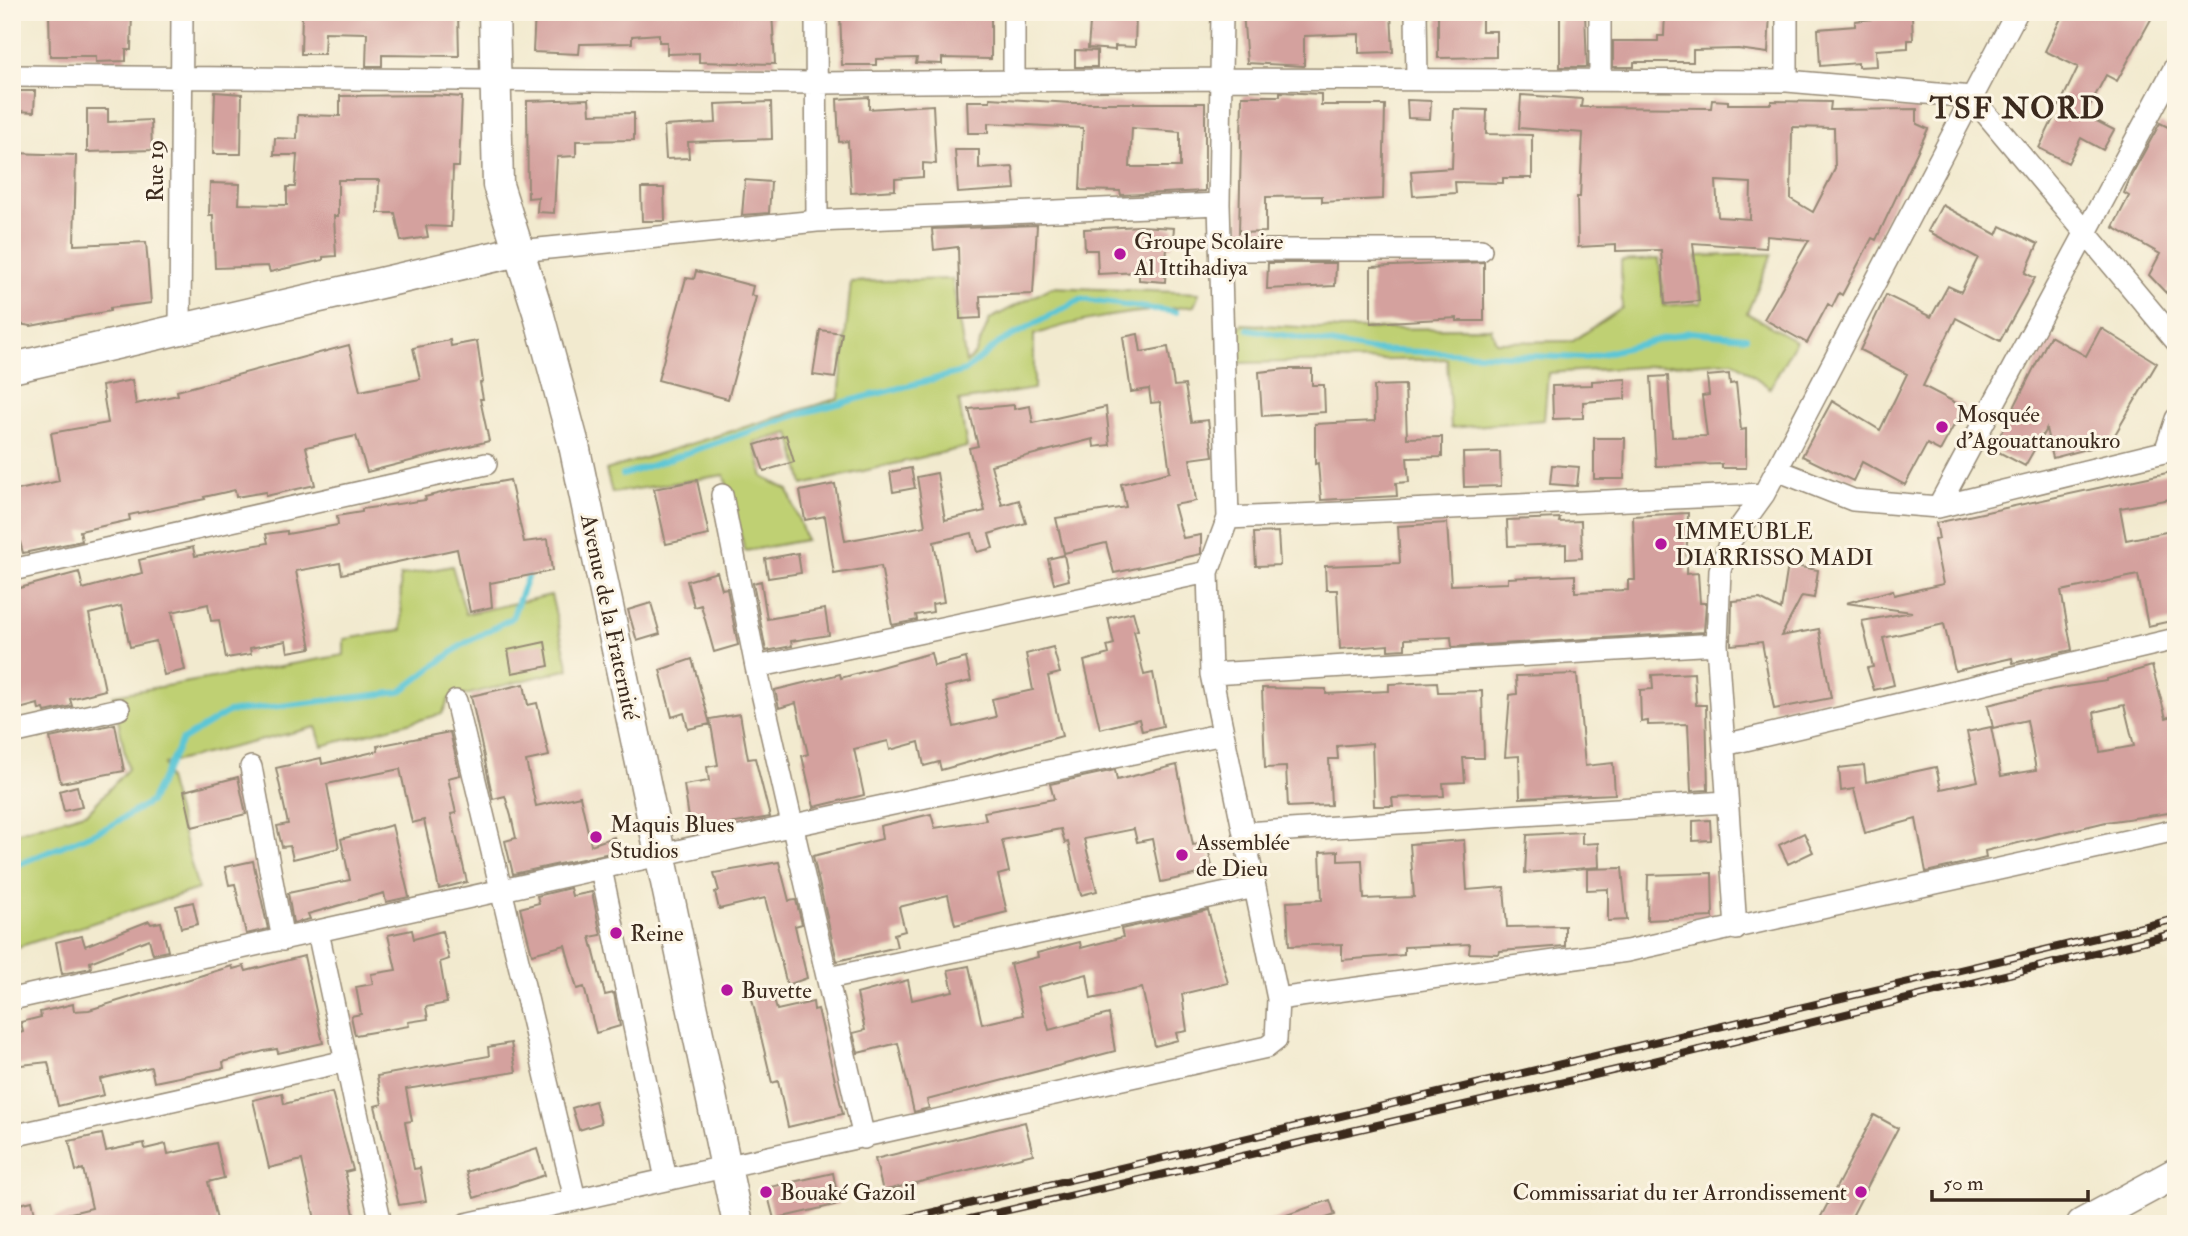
<svg xmlns="http://www.w3.org/2000/svg" width="2188" height="1236" viewBox="0 0 2188 1236" font-family="'IM FELL Double Pica',serif">
<style>
.green{fill:#bfd073;stroke:#7d7d48;stroke-width:2}
.lines{fill:none;stroke-linecap:round;stroke-linejoin:round}
.stream{stroke:#5bc6d6;stroke-width:6}
.building{fill:#d4a19e;fill-rule:evenodd}
.street-casing{stroke:#968a76;stroke-width:24}
.secondary-casing{stroke:#968a76;stroke-width:33}
.street{stroke:#fff;stroke-width:21}
.secondary{stroke:#fff;stroke-width:30}
.rail-casing{stroke:#3b2a1e;stroke-width:8}
.rail{stroke:#fcf5e5;stroke-width:5;stroke-dasharray:16;stroke-linecap:butt}
.poi-dot{fill:#b5179e;stroke:#fcf5e5;stroke-width:2.5}
.labels{text-anchor:middle;dominant-baseline:central;stroke-width:6;stroke-linejoin:round;paint-order:stroke}
.street-label{font-size:23px;fill:#3b2a1e;stroke:#fcf5e5}
.poi-label{font-size:23px;fill:#3b2a1e;stroke:#fcf5e5;text-anchor:start}
.district-label{font-size:30px;font-weight:bold;letter-spacing:2px;fill:#3b2a1e;stroke:#fcf5e5}
</style>
<rect width="100%" height="100%" fill="#fcf5e5"/>
<filter id="ink" filterUnits="userSpaceOnUse"><feTurbulence type="fractalNoise" baseFrequency=".0143" numOctaves="2"/><feDisplacementMap in="SourceGraphic" scale="14" xChannelSelector="R" yChannelSelector="G"/><feConvolveMatrix kernelMatrix="1 2 1 2 8 2 1 2 1" color-interpolation-filters="sRGB"/></filter>
<filter id="wash" filterUnits="userSpaceOnUse"><feTurbulence type="fractalNoise" baseFrequency=".00686" numOctaves="4" result="noise"/><feDisplacementMap in="SourceGraphic" scale="28" xChannelSelector="R" yChannelSelector="G"/><feGaussianBlur stdDeviation="1.57" result="paint"/><feColorMatrix in="noise" values="0 0 0 0 0 0 0 0 0 0 0 0 0 0 0 0 0 1.4 0 .05"/><feComposite in="paint" operator="in"/></filter>
<g filter="url(#wash)">
<rect width="100%" height="100%" fill="#f2eacf"/>
<path class="green" d="M1772,254L1747,313L1796,341L1770,388L1733,361L1548,373L1544,420L1451,428L1447,359L1241,363L1234,354V333L1242,324L1339,329L1491,328L1496,342L1573,341L1622,308L1621,261L1659,259L1664,306L1701,303L1697,256Z
M952,279L966,363L975,354L990,319L1052,287L1199,293L1194,306C1140,312 1086,316 1034,335V389L959,401L967,447L803,485L790,433L754,442L763,477L788,490L806,540L745,551L724,475L612,493L606,470L839,398L851,282Z
M452,566L466,614L551,595L569,669L449,699L442,714L322,746L316,727L164,764L198,889L12,949V834L88,812L128,769L113,695L344,655V639L402,630L400,576Z"/>
<g class="lines">
<path class="stream" d="M1248,329L1369,350L1585,358L1690,332L1746,337
M623,475L803,413L965,371L999,343L1081,299L1176,312
M12,867L108,827L150,802L182,740L228,712L400,692L462,645L512,618L530,570"/>
</g>
<g id="blocks">
<path class="building" d="M49,12H132L131,50H126V61L96,62V56H50Z
M302,12H458L459,56L382,55V66H366L367,33L325,32L324,54H301Z
M535,12H772L775,64L699,62V53L667,54V42H659V34L632,36V43L580,44L579,54L533,52Z
M840,12H991V59L942,58V64L916,63L917,58L876,59V65H842Z
M1091,12H1136L1135,47L1115,46V50L1088,48Z
M1243,12L1391,13L1393,52L1359,53V34L1304,36V66L1247,63Z
M1438,12H1482V31H1496V57L1438,58Z
M1560,12H1585L1587,67H1560Z
M1665,12H1770L1768,53L1738,49L1693,50V62H1634V67H1613V41H1658V36H1664Z
M2064,12H2155L2117,81L2106,75L2085,115L2114,130L2103,150L2081,138L2068,163L2039,148L2078,67L2045,51Z
M1912,15L1913,40H1908V48L1876,50L1877,66L1858,67V63L1820,66L1818,29L1855,26V21Z
M1075,50L1097,51V67H1075Z
M18,91H35L34,112L18,111Z
M215,92L242,94L241,154H213Z
M1280,92L1321,94V105H1385L1383,199L1322,202V196L1266,197V232L1239,233L1242,96H1280Z
M433,95L462,97L459,167H453L451,227L426,226L428,237L401,241L395,213H378L379,180H338V216H334L336,256L323,257V260L270,272L268,266L215,268L213,215H209L210,183L240,184L239,204L287,205V187H295L297,155H274L275,138L297,139L298,115L340,116V96Z
M1521,95L1582,99L1581,107L1711,108L1712,100L1728,101V104H1771V101L1831,102L1830,110L1917,109V124L1928,129L1876,240L1872,238L1842,295L1839,293L1832,307L1828,304L1807,343L1764,319L1809,240L1767,236L1766,248L1693,243L1699,301L1665,304L1661,250L1616,251V245L1578,247L1577,197H1580L1583,133L1519,128ZM1792,127L1834,128L1835,169L1813,212L1791,199ZM1716,181L1751,183L1750,219L1718,217Z
M869,97V109L933,105L936,164L923,163V177L895,179V190L851,193L848,141L839,142L837,99Z
M990,98L1071,103H1205V191L1121,195L1120,191L1080,190L1083,128L988,123V133H968L967,101H990ZM1132,128L1180,132V167H1130Z
M589,99L590,114L634,113V140L576,141V156L557,157L554,213L537,212L538,197L528,198L527,101Z
M1407,100L1431,101L1430,119L1408,118Z
M771,102L772,139L688,142L689,158L666,159L664,126L716,123L715,104Z
M87,109H108V122L151,120L152,150L87,152Z
M1454,109L1487,110L1486,134L1532,135V178H1503V183L1455,182L1456,193L1413,196L1411,171L1452,168Z
M2160,123L2176,131V275L2166,293L2149,275L2160,254L2113,227L2129,196L2124,193L2131,176Z
M955,150H979V169L1013,167L1015,189L958,193Z
M12,153L76,155L74,245L146,242L151,303L110,308V311L31,326L12,323Z
M745,180L771,182L769,213L742,215Z
M641,188H664L665,221H642Z
M1942,205L1997,235L2001,226L2038,244L2025,273L2035,278L2000,341L1956,318L1923,386L1964,407L1940,451L1927,444L1905,485L1862,462L1853,481L1802,456L1832,401L1880,430L1907,374L1860,350L1886,295L1931,317L1948,286L1961,292L1978,258L1928,231Z
M1037,225L1033,294L980,296L981,318L960,319L958,247L934,250L932,229Z
M1140,226L1174,228L1172,247H1167L1165,282L1139,280V272L1098,274L1097,250H1085L1084,229Z
M1484,262V321H1457V318L1371,323V267Z
M1268,263H1336L1335,286L1267,289Z
M696,271L753,286L751,295L756,297L728,399L658,380L686,278L694,279Z
M2101,328L2157,363L2110,443L2053,458L2046,429L2025,466L1993,449L2050,336L2086,356Z
M820,330L842,333L835,378L813,375Z
M1138,334L1141,352L1168,347L1174,386L1185,385L1191,422L1208,420L1213,456L1190,459L1196,501L1174,505L1183,538L1201,535V554L1114,573L1106,543L1064,553L1056,518L1126,507L1121,484L1170,472L1160,402L1151,403L1149,389L1131,392L1123,337Z
M450,340L451,346L477,341L483,382L480,383L483,399H480L489,441L367,472L356,436L306,447L315,485L266,496V492L236,497L235,490L204,497L205,499L129,515L130,520L80,531L82,541L23,553L20,542L17,543L12,521V515L18,514L14,491L59,481L51,433L108,423L102,386L132,380L136,404L178,395L177,391L349,345L360,391L420,379L413,348Z
M1286,369H1312V385H1324L1325,412L1262,416L1259,372Z
M1729,374L1730,384L1736,383L1741,430L1746,429V468H1722V464L1656,466L1651,377L1668,376L1672,437L1707,436L1702,396L1709,395L1707,376Z
M1626,379L1625,399L1583,402V418L1553,419L1552,386L1592,385V381Z
M1405,385L1407,438L1442,437V457L1407,458L1409,482L1396,483L1397,496L1321,500L1318,463L1315,464V424L1375,421L1374,386Z
M1014,405V409L1030,406L1033,423L1106,407L1110,445L1094,447L1093,439L991,465L1002,505L1019,500L1026,523L989,534L993,548L977,552L972,533L934,542L944,602L932,604L933,612L916,615L917,620L892,625L881,566L834,574L825,516L805,520L800,491L835,484L845,541L925,526L917,477L937,473L945,520L985,511L969,448L978,446L969,409Z
M786,435L794,462L764,471L755,445Z
M1594,438H1625L1624,479H1594Z
M1500,452L1501,486L1464,487L1463,453Z
M1552,465L1579,467L1577,486L1550,484Z
M911,468L915,488L893,492L890,472Z
M2176,471V498L2120,508L2126,540L2176,530V559H2171L2176,582V620L2148,626L2138,575L2061,591L2072,650L2013,663L2012,658L1955,671L1944,624L1883,638L1894,685L1874,690L1867,668L1873,667L1862,621L1912,612L1846,603L1893,590L1894,595L1943,584L1934,540L1939,539L1936,523Z
M510,480L524,542L548,539L552,571L490,583L492,607L470,612L457,549L342,574L340,563L296,571L311,648L288,652L286,641L250,648L251,654L226,658L219,620L211,621L208,604L172,612L185,670L164,675L156,641L130,647L121,606L89,614L105,690L70,699L72,706L45,712L44,709L39,710L38,704L12,711V590L79,572L83,589L142,573L139,560L193,547L195,556L268,543L266,534L287,531V534L338,525L337,516L362,512V509L426,500L425,497L449,491Z
M697,480L709,535L666,544L654,489Z
M1688,513L1686,574L1698,573L1700,603H1706L1704,632L1452,647L1451,637L1405,639V649L1388,650V645L1340,649L1337,590H1326L1325,566L1400,563L1398,526L1447,523L1451,585L1508,583V578L1575,575V592L1628,590V580H1635L1633,516Z
M1560,518L1559,522L1581,521L1582,558L1566,559V544L1508,546L1507,520Z
M1278,532L1280,565L1256,566L1254,533Z
M798,553L801,573L768,578L765,559Z
M1064,555L1069,580L1054,584L1048,559Z
M1788,565L1818,570L1814,598L1802,596L1781,636L1819,629L1831,698L1774,709L1762,642L1731,645L1732,601L1760,599L1781,610Z
M717,572L722,589L727,588L738,645L714,652L701,605L694,607L687,581Z
M761,581L767,619L825,609L829,635L791,641L792,646L766,651L753,583Z
M651,603L660,634L637,641L628,610Z
M1133,612L1138,630L1134,631L1144,675L1153,673L1163,726L1142,731L1139,719L1100,729L1084,661L1109,654L1107,646L1114,644L1108,618Z
M545,642L549,666L512,673L508,650Z
M1053,647L1060,673L1048,676L1062,736L941,770L939,762L924,766L919,742L890,750L888,741L854,749L864,795L814,807L802,756L808,754L796,703L779,708L775,690L840,674L841,678L931,653L934,666L966,658L971,681L945,687L954,727L996,717L992,699L1033,690L1026,654Z
M692,659L710,724L688,729L684,713L672,717L660,670Z
M2152,666L2166,718L2176,715V736L2171,737L2176,760V812L2106,822L1985,851L1986,858L1926,872L1916,819L1865,833L1854,789L1841,791L1839,768L1864,765L1866,782L1936,767L1941,789L1978,781L1967,732L1991,727L2001,776L2036,770L2027,720L1993,728L1988,705L2053,689L2107,681V679ZM2124,705L2134,746L2100,752L2094,712Z
M1694,673L1696,705H1706L1708,790L1691,791L1688,724L1648,725V721L1641,722L1640,690L1653,689L1652,675Z
M1577,674L1585,766L1613,763L1615,794L1520,798L1519,756L1505,757L1510,695L1517,694L1516,676Z
M1437,682L1438,692L1482,691L1484,758H1463L1465,782L1443,783L1444,796L1392,798L1393,806H1374L1372,743L1337,746L1338,759H1329L1331,805L1288,807L1286,767L1265,768L1262,688L1326,689V694L1389,691V684Z
M524,684L528,705L537,703L549,756L526,761L536,806L580,796L591,845L614,837L619,851L513,874L505,841L516,838L511,816L505,796L493,799L471,696Z
M740,714L748,759L755,758L770,817L691,831L684,785L709,781L707,767L718,765L710,719Z
M115,724L124,771L61,783L50,738Z
M450,732L460,775L448,778L456,813L451,814L467,882L439,889L424,820L412,823L400,769L327,784L339,848L293,859L290,846L282,847L277,826L288,824L276,768L321,758L322,764L378,751L377,746Z
M1177,765L1193,845L1207,843L1213,871L1161,882L1152,839L1137,842L1134,829L1084,839L1097,891L1081,895L1068,842L1065,843L1061,829L1002,840L1009,872L998,875L1007,912L955,925L948,895L899,907L905,931L894,934L897,947L837,961L813,856L882,839L880,826L931,814L935,828L986,820L984,812L1054,799L1050,784L1115,770L1117,780Z
M238,777L246,814L192,827L184,791Z
M77,786L82,807L64,811L59,791Z
M1710,820L1711,840L1693,841V821Z
M392,825L409,897L386,902L384,893L308,914L310,919L293,923L288,893L350,880L341,839Z
M1582,832V844L1598,843L1599,867L1525,873L1527,835Z
M1804,833L1813,852L1788,864L1779,845Z
M1464,840L1467,890L1504,887L1507,927L1565,926V946L1500,951L1499,954L1469,953L1470,944L1404,947V955L1342,960V944L1289,946L1287,902L1322,900L1320,852L1338,851V861L1362,860L1364,899L1414,897L1410,844Z
M253,861L268,929L246,934L235,884L229,885L225,867Z
M779,862L789,901L796,900L802,924L795,926L807,978L787,985L765,898L719,909L715,892L719,891L714,873Z
M1622,868L1627,920L1608,921V889L1587,890V869Z
M1712,873L1713,917L1647,920L1648,875Z
M570,888L572,896L592,892L601,935L590,937L605,995L614,993L620,1026L596,1033L584,987L577,989L565,945L532,954L520,908L539,903L537,896Z
M193,902L198,924L181,928L176,906Z
M1208,910L1228,983L1182,994L1187,1031L1176,1033L1178,1040L1155,1046L1142,988L1091,999L1087,974L1038,987L1049,1030L1109,1014L1115,1051L927,1100L929,1108L914,1112L898,1043L858,1053L853,1033L865,1030L857,994L908,980L912,1000L953,991L948,970L969,966L982,1024L1023,1015L1010,964L1038,957L1037,953L1080,942L1081,948L1123,937L1121,929Z
M149,921L151,924L161,922L168,951L153,954L149,939L90,962L91,968L62,974L56,942L82,936L85,946Z
M412,930L414,939L442,931L449,959L440,962L447,1003L426,1007L428,1019L408,1022L409,1026L355,1035L351,1016L361,1014L356,987L373,984L371,974L396,970L388,935Z
M304,956L323,1043L278,1053L277,1049L264,1051L223,1062L224,1068L154,1082L151,1067L100,1079L104,1095L58,1106L48,1062L12,1066V1035L23,1032L21,1022L41,1017L40,1012L73,1004L74,1011L89,1010L232,966L233,969L244,966L246,971Z
M771,990L777,1010L813,1002L814,1010L818,1009L843,1114L788,1127L778,1081L772,1083L751,995Z
M511,1043L516,1072L406,1089L412,1121L405,1122L414,1169L420,1168L426,1201L399,1205L375,1106L382,1104L377,1076L489,1056L488,1047Z
M332,1092L353,1170L345,1172L356,1224H316L302,1160L269,1168L253,1100L282,1093L284,1104Z
M595,1101L601,1123L579,1130L572,1108Z
M1874,1115L1898,1128L1848,1224H1817Z
M1025,1122L1033,1154L883,1191L875,1159Z
M102,1134L106,1151L144,1143L145,1149L166,1144L168,1154L216,1143L224,1178L208,1182L218,1224H55L54,1217L92,1208L83,1169L76,1171L69,1141Z
M537,1149L545,1175L474,1198L466,1172Z
M833,1173L839,1204L774,1219L766,1188Z
M1330,1200L1335,1215L1309,1224H1269V1221Z
M32,1201L37,1222L12,1224V1206Z"/>
</g>
</g>
<g filter="url(#ink)">
<use href="#blocks" fill-opacity="0" stroke="#968a76" stroke-width="2"/>
<g class="lines">
<g class="street-casing">
<path id="street" d="M816,12L817,221
M1416,12L1417,79
M1787,12V81
M12,76L817,83L1221,79L1787,81L1972,97L2176,341
M1600,80V12
M1014,82V12
M1221,250H1481
M519,251L817,221L1219,204
M180,330L182,12
M2165,452L2176,419
M1777,470L1853,500L1938,507L2176,449
M722,495L756,667L864,1138
M1938,507L2176,65
M1228,518L1764,494
M12,570L486,464
M756,667L1208,572
M1211,674L1717,644
M456,701L575,1199
M12,733L119,709
M1724,745L2176,639
M251,767L283,940
M1244,833L1726,802
M601,869L666,1179
M1736,929L1717,644L1720,570L1730,541L1764,494L2017,12
M318,932L381,1224
M828,978L1255,887
M12,999L794,825L1223,734
M1278,999L1627,951L2176,830
M12,1136L346,1061
M466,1224L1267,1047L1276,1040L1278,999L1211,674L1208,572L1228,518L1219,204L1222,12"/>
</g>
<g class="secondary-casing">
<path id="secondary" d="M494,12L498,185L538,312L574,445L738,1224
M12,368L519,251
M2082,1224L2176,1173"/>
</g>
<use href="#street" class="street"/>
<use href="#secondary" class="secondary"/>
<g class="rail-casing">
<path id="rail" d="M883,1224L2176,919
M948,1224L1642,1064L2176,933"/>
</g>
<use href="#rail" class="rail"/>
</g>
</g>
<g class="poi-dot">
<circle cx="1120" cy="254" r="7"/>
<circle cx="1942" cy="427" r="7"/>
<circle cx="1661" cy="544" r="7"/>
<circle cx="596" cy="837" r="7"/>
<circle cx="1182" cy="855" r="7"/>
<circle cx="616" cy="933" r="7"/>
<circle cx="727" cy="990" r="7"/>
<circle cx="766" cy="1192" r="7"/>
<circle cx="1861" cy="1192" r="7"/>
</g>
<g class="labels">
<g class="street-label">
<text transform="translate(155 171) rotate(-90)">Rue 19</text>
<text transform="translate(610 617) rotate(78)">Avenue de la Fraternité</text>
</g>
<g class="poi-label">
<text x="1134" y="241">Groupe Scolaire<tspan x="1134" dy="26">Al Ittihadiya</tspan></text>
<text x="1956" y="414">Mosquée<tspan x="1956" dy="26">d'Agouattanoukro</tspan></text>
<text x="1675" y="531">IMMEUBLE<tspan x="1675" dy="26">DIARRISSO MADI</tspan></text>
<text x="610" y="824">Maquis Blues<tspan x="610" dy="26">Studios</tspan></text>
<text x="1196" y="842">Assemblée<tspan x="1196" dy="26">de Dieu</tspan></text>
<text x="630" y="933">Reine</text>
<text x="741" y="990">Buvette</text>
<text x="780" y="1192">Bouaké Gazoil</text>
<text x="1847" y="1192" text-anchor="end">Commissariat du 1er Arrondissement</text>
</g>
<g class="district-label">
<text x="2018" y="108">TSF NORD</text>
</g>
</g>
<rect width="2188" height="1236" fill="none" stroke="#fcf5e5" stroke-width="42"/>
<path d="M1932 1190v10h156v-10" fill="none" stroke="#3b2a1e" stroke-width="3.5"/>
<text x="1943" y="1190" font-size="21" fill="#3b2a1e" stroke="#fcf5e5" stroke-width="5" paint-order="stroke">50 m</text>
</svg>
